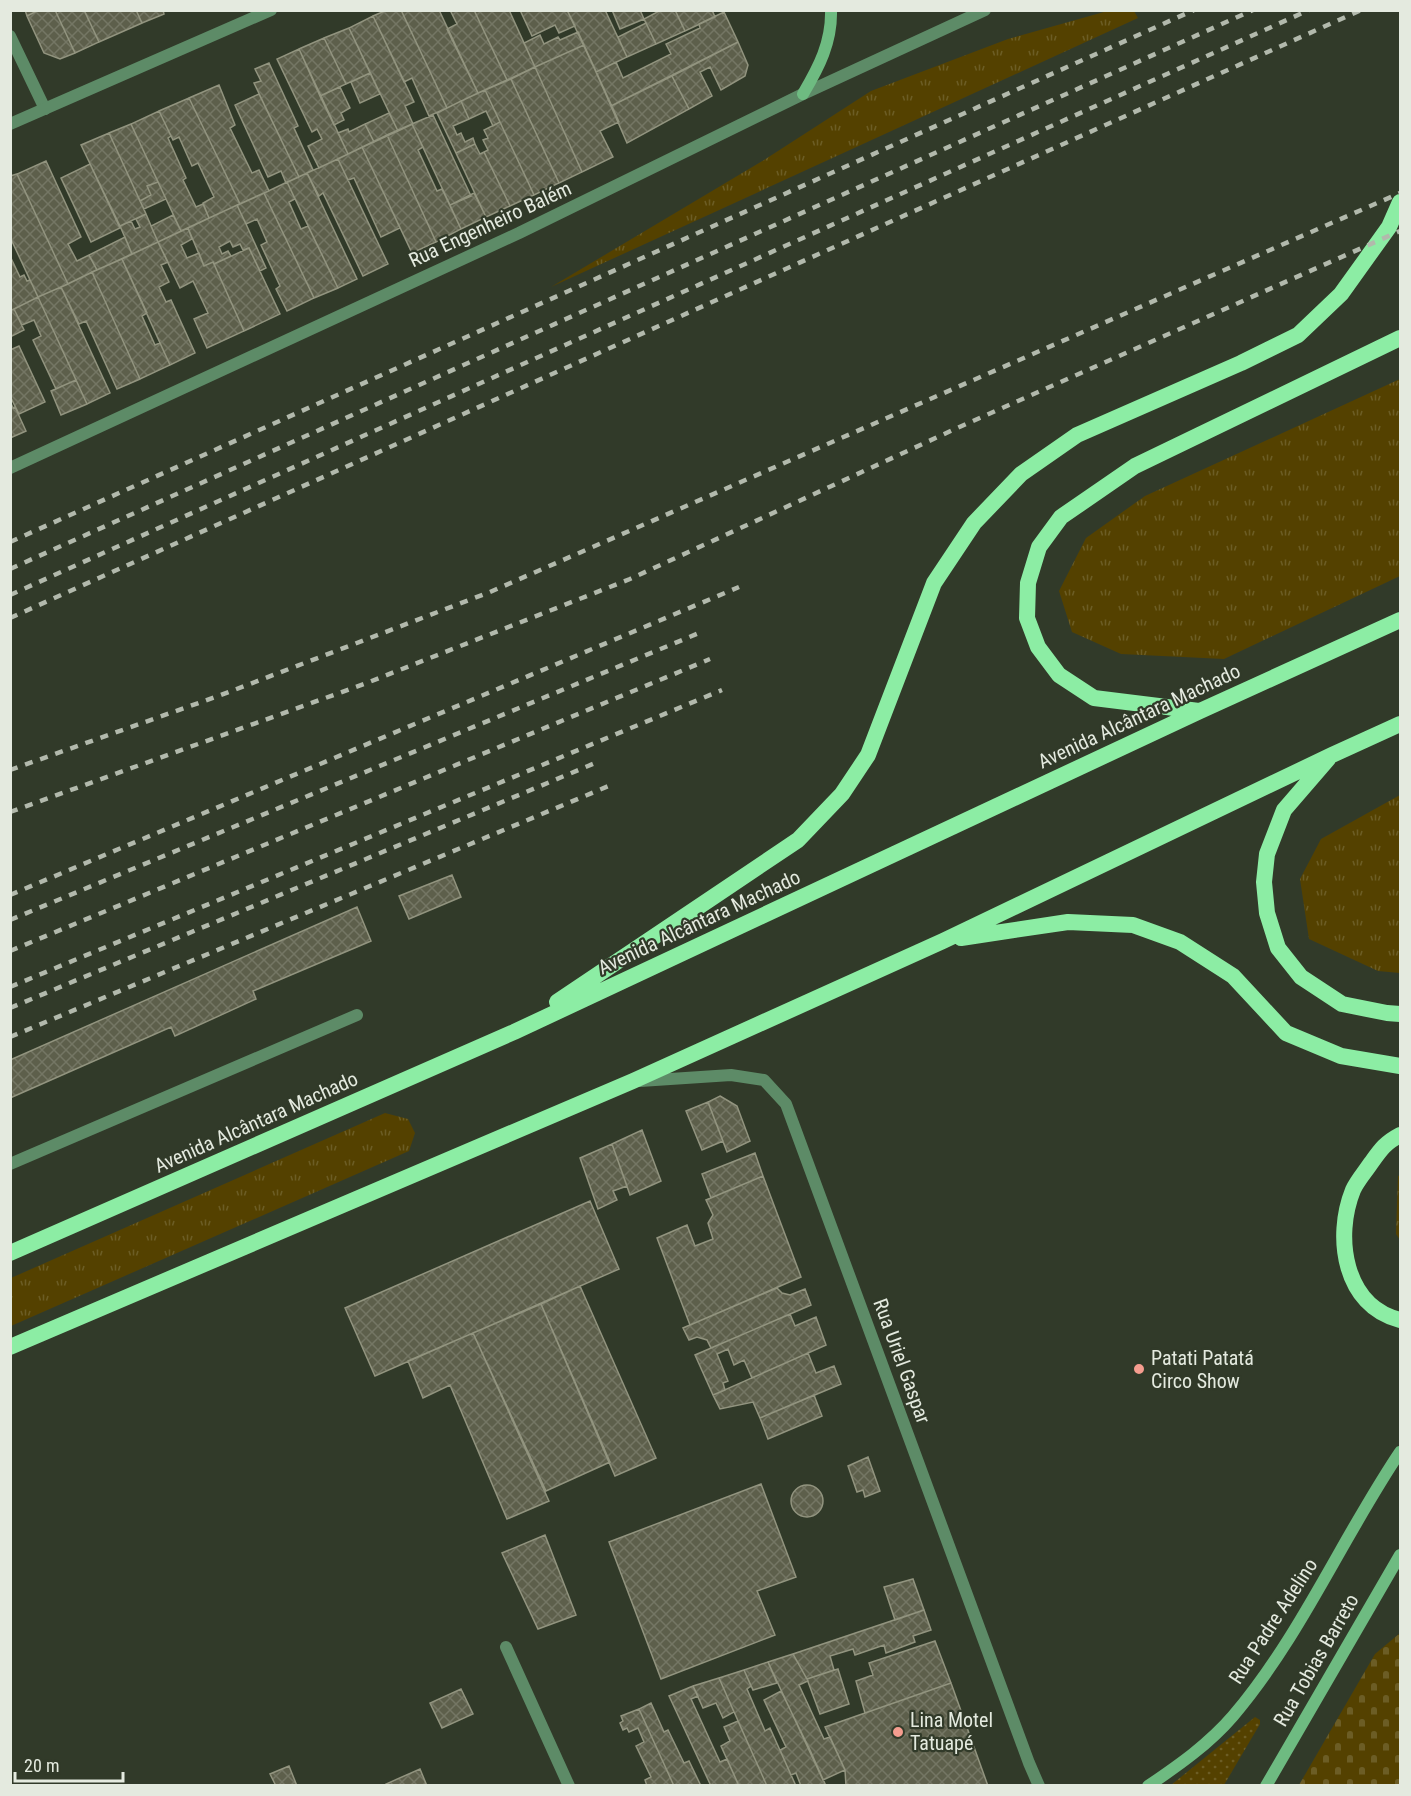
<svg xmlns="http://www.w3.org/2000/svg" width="1411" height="1796" viewBox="0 0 1411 1796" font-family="'Roboto Condensed',sans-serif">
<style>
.grass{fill:url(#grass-tufts)}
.cemetery{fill:url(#cemetery-stones)}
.park{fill:url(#park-dots)}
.building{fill:url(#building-cross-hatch);stroke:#92947f;stroke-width:1.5}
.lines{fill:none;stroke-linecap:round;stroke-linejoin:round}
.service{stroke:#5d8b67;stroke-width:12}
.minor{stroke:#5d8b67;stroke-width:12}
.tertiary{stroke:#5d8b67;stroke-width:12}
.secondary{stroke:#6ebb81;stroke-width:12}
.trunk{stroke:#8ceda4;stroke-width:16}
.rail{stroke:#b2b9ac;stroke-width:4.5;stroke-dasharray:8 8;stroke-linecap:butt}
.poi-dot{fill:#f59d8f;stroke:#313a29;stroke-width:2}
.labels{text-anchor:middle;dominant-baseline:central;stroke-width:4.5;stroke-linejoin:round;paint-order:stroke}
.street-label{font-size:20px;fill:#e4eadf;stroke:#313a29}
.poi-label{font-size:20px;fill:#e4eadf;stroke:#313a29;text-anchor:start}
</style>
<defs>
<pattern id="grass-tufts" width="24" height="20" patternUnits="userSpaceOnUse" patternTransform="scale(1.5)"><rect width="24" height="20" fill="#544100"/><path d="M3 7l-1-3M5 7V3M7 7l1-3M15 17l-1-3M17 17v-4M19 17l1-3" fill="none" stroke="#6c5d25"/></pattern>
<pattern id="cemetery-stones" width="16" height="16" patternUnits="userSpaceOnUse" patternTransform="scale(1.5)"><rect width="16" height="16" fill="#544100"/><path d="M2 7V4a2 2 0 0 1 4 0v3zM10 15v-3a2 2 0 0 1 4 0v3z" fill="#6c5d25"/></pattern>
<pattern id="park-dots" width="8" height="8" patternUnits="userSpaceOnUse" patternTransform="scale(1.5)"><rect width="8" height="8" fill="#544100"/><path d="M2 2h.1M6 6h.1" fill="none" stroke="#6c5d25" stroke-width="1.8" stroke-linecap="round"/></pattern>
<pattern id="building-cross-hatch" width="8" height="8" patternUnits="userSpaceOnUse" patternTransform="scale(1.5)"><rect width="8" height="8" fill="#5d5f4b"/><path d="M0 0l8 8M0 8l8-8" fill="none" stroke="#747664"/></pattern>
</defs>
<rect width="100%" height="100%" fill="#313a29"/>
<path class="grass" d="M1111,10L1134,11L1138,18L551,287L764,160L871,91L1008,39Z
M1400,379V576L1224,659L1121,654L1072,632L1059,591L1086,538L1145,496Z
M1400,795V973L1378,971L1309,939L1300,879L1321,839Z
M385,1113L408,1119L415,1133L409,1151L11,1326V1278Z
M1400,1175V1240L1396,1234L1398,1176Z"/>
<path class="cemetery" d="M1400,1633V1785H1299L1375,1654Z"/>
<path class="park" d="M1255,1717L1260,1720V1724L1224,1785H1171Z"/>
<path class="building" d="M25,10H39L27,16Z
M39,10H55L75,53L60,59L44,53L27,16Z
M55,10H84L99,42L75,53Z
M84,10H136L142,23L99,42Z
M136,10H163L164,14L142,23Z
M387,10H401L447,108L429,116L412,78L404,82L373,16Z
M401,10H439L478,93L447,108Z
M450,10H474L507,80L478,93L447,29L457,24Z
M474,10H509L535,67L507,80Z
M520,10H567L575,26L559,33L555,25L532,36Z
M567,10H605L627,57L596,72Z
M612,10H640L644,19L620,29Z
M661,10H675L685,31L656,44L644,19Z
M675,10H712L715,17L685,31Z
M724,12L738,42L611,106L596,72L616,62L623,78L671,54L666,44L700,28L699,24Z
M373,16L414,102L405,106L413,124L398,131L349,28Z
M646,23L656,44L627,57L618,37Z
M349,28L370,73L346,84L324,38Z
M578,32L584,45L535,67L524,43L540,35L544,44L558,37L560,40Z
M324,38L346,84L320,96L299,49Z
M738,42L748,65L745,76L721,90L710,67L700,72L712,96L689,109L672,76Z
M584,45L619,122L600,131L613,157L582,172L535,67Z
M299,49L348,154L319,168L308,146L322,139L317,129L312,132L277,59Z
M269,63L298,126L294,128L313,170L299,177L254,83L261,81L255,69Z
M535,67L582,172L559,183L511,79Z
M370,73L380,94L360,103L351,82Z
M672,76L689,109L627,143L611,106Z
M511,79L559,183L534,195L485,90Z
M219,85L235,125L230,128L252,173L259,170L269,191L240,204L189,98Z
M340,87L350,108L341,113L344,120L334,125L320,96Z
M485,90L500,122L493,126L486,111L469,119L461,101Z
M259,94L299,177L286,183L281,171L268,177L235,105Z
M189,98L240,204L209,218L203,203L214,197L198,163L192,166L179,137L173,140L159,111Z
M461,101L469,119L453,126L457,135L461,133L465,142L473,138L475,144L456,153L437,113Z
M159,111L171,136L168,138L186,178L183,180L196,207L203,204L209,218L181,231L131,124Z
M389,113L398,131L374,142L365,124Z
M433,115L471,196L450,205L412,124Z
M500,122L534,195L510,206L484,152L488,150L483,140L488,138L484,130Z
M131,124L158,182L147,186L151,195L140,201L109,133Z
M365,124L374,142L348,154L338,133L348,129L349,132Z
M412,124L423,147L418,150L437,191L442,189L461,229L436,242L387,135Z
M109,133L146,214L120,226L81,145Z
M387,135L436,242L412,253L362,147Z
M475,144L480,154L484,152L510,206L486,217L456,153Z
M362,147L400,228L381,237L354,178L348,180L338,159Z
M338,159L388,264L363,276L323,193L319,196L307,173Z
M46,161L81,237L68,244L77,261L89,255L97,270L68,284L17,174Z
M90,164L120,228L91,242L61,178Z
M307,173L357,279L338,288L287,182Z
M17,174L68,284L38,297L10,237V176Z
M158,182L166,199L144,209L140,201L151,195L147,186Z
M287,182L295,199L289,202L301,229L308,226L338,288L314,298L264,193Z
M264,193L314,298L287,311L276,289L280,286L261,245L267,242L257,219L246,224L237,205Z
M474,193L486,217L461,229L450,205Z
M237,205L246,224L266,268L260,271L249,248L243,250L240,244L233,247L230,241L219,247L222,254L228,251L231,256L214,264L213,262L204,266L188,228Z
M146,214L158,242L132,254L120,226L131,221L135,229L140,227L136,219Z
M173,215L181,231L158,242L151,226Z
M188,228L192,239L181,245L187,258L199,253L204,266L213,262L244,331L207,348L194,319L208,313L193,281L180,288L158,242Z
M125,237L132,254L97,270L89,255Z
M158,242L168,262L161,265L169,282L159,287L166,302L171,300L195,353L170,365L122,259Z
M249,248L280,314L244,331L214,264Z
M10,256L20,277L24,275L27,281L30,280L38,297L10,311Z
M122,259L147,313L142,316L155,345L160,343L170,365L140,379L92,272Z
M92,272L140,379L117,389L86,321L79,324L61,287Z
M61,287L110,393L87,404L38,297Z
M38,297L76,380L56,389L33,340L41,336L34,320L22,325L14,309Z
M14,309L24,330L10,337V311Z
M19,346L45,402L19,414L10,396V350Z
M76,380L87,404L61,415L51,391Z
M10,401L13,408L15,407L26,431L10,438Z
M452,875L461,897L409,919L399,896Z
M357,907L371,941L253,991L256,999L175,1036L171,1027L10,1098V1060Z
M720,1096L737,1106L750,1141L727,1152L708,1102Z
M708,1102L723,1141L702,1150L686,1111Z
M642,1130L661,1181L630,1195L612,1144Z
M612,1144L627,1186L613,1191L617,1200L598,1209L580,1158Z
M755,1153L763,1176L711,1198L702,1174Z
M763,1176L801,1277L690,1325L657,1238L687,1225L695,1246L713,1239L708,1223L713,1215L706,1200Z
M590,1201L619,1269L375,1376L345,1308Z
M580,1286L656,1458L615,1476L541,1304Z
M777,1288L782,1293L790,1295L805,1289L811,1305L711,1348L707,1340L697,1337L689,1340L683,1328Z
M541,1304L610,1462L546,1491L473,1333Z
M790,1314L795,1326L816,1317L826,1345L752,1378L744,1360L734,1365L728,1349L717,1354L728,1381L723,1383L725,1390L713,1395L695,1355Z
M473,1333L549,1501L507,1519L450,1385L423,1398L408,1361Z
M808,1353L816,1373L834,1366L841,1384L760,1418L753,1402L720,1409L713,1395Z
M814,1395L822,1416L768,1439L760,1418Z
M868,1457L880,1491L865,1497L863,1490L857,1492L848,1466Z
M761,1484L796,1577L757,1591L775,1635L661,1679L609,1542Z
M791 1501a16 16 0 1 1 32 0a16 16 0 1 1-32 0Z
M545,1535L576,1615L538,1629L502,1553Z
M913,1579L924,1610L895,1620L884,1587Z
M924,1610L931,1630L913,1636L915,1642L886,1653L884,1645L855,1655L853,1649L830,1656L834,1670L807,1679L793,1654Z
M935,1641L951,1683L865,1713L856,1681L873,1675L869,1663Z
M793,1654L808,1681L799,1685L824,1739L830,1737L845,1770L823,1780L768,1662Z
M768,1662L777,1683L753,1690L744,1670Z
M838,1669L849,1704L820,1714L807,1679Z
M744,1670L751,1686L747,1689L765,1731L770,1728L796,1786H767L719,1678Z
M719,1678L734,1712L723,1718L716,1703L703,1708L693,1686Z
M951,1683L988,1786H846L845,1770L825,1727Z
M693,1686L698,1696L691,1699L720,1762L727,1759L739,1786H711L669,1696Z
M461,1689L473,1714L442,1728L430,1703Z
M781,1691L810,1750L826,1786H801L796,1773L791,1775L780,1750L786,1747L764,1700Z
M651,1703L664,1732L668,1730L684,1763L689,1761L701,1786H674L639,1709Z
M639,1709L674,1786H647L645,1780L651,1777L636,1746L644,1742L638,1728L629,1732L627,1728L623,1730L620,1723L623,1721L621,1716Z
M738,1721L767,1786H739L721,1746L730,1741L724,1727Z
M289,1766L297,1786H276L270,1774Z
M420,1769L427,1786H387L386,1784Z"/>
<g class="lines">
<path class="service" d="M10,1164L357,1015"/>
<path class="minor" d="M10,36L45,109
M640,1081L731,1075L764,1080L786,1104L1029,1763L1039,1786
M506,1647L569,1786"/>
<path class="tertiary" d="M10,124L271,10
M10,468L519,233L803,94L985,10"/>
<path class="secondary" d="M803,94C819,67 832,42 831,10
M1148,1786C1179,1765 1209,1744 1233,1716C1301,1636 1342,1538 1400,1452
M1266,1786L1400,1555"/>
<path class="trunk" d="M1199,711L1094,698L1059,675L1038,647L1027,618L1028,583L1039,547L1061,517L1135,466L1400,338
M1328,759L1284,810L1267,854L1264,882L1267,913L1278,948L1301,977L1342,1004L1387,1013L1400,1014
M961,938L1068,922L1133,925L1180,942L1233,976L1286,1033L1341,1056L1400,1066
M557,1002L798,840L842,794L868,755L934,583L974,523L1021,474L1077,435L1241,363L1298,335L1341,294L1389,227L1400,202
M1400,1135C1385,1143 1381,1149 1371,1163C1365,1172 1357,1181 1353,1190C1334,1237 1344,1306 1400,1320
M10,1253L514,1032L1200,711L1400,620
M10,1347L633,1081L943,941L1332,755L1400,724"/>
<path class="rail" d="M10,542L1194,10
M10,569L1253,10
M10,595L1309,10
M10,618L1361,10
M10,770L221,695L490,592L1400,193
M10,812L364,684L630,579L955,429L1400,231
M10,895L739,587
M10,920L699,633
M10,951L710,659
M10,987L722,690
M10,1008L600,761
M10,1037L611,785"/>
</g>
<g class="poi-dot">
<circle cx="1139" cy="1369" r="6"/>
<circle cx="898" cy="1732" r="6"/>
</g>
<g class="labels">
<g class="street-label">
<text transform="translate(490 224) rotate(-25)">Rua Engenheiro Balém</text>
<text transform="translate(1139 716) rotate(-25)">Avenida Alcântara Machado</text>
<text transform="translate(699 922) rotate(-25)">Avenida Alcântara Machado</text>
<text transform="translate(256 1122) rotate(-24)">Avenida Alcântara Machado</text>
<text transform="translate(902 1361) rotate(70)">Rua Uriel Gaspar</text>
<text transform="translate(1273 1621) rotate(-57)">Rua Padre Adelino</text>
<text transform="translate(1316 1660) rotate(-60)">Rua Tobias Barreto</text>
</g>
<g class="poi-label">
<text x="1151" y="1358">Patati Patatá<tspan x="1151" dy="23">Circo Show</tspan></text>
<text x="910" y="1720">Lina Motel<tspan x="910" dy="23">Tatuapé</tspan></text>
</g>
</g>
<rect width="1411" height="1796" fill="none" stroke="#e4eadf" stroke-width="24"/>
<path d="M15 1772v9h108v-9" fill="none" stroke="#e4eadf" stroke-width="3"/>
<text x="24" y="1772" font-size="18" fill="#e4eadf" stroke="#313a29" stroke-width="4.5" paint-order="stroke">20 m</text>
</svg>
